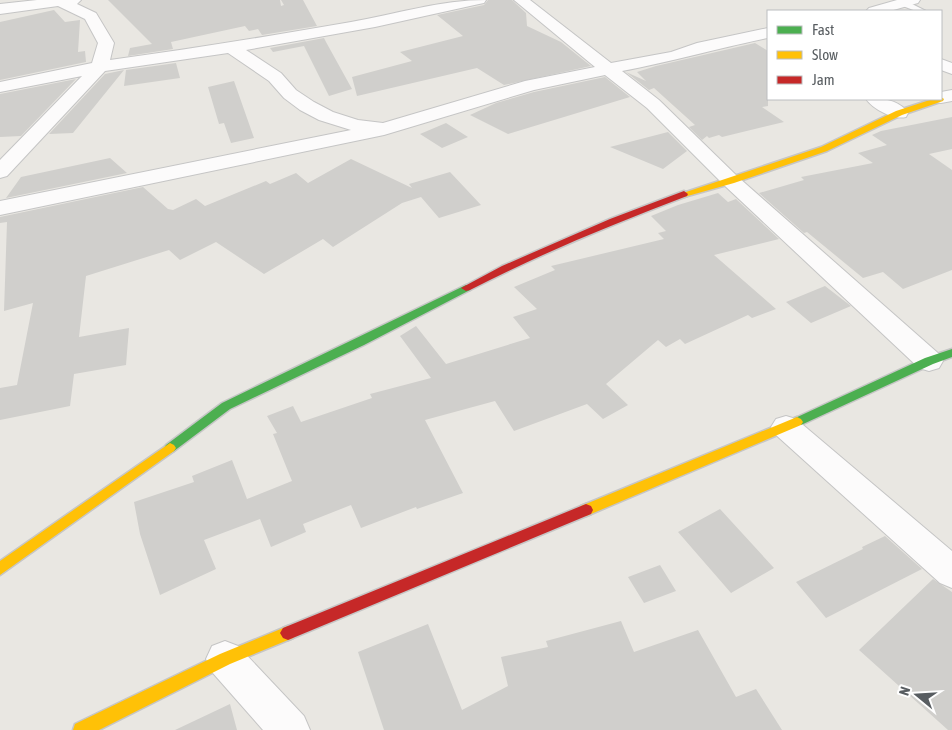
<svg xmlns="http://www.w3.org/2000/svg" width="952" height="730" viewBox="0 0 952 730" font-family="'Asap Condensed',sans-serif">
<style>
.building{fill:#d0cfcc}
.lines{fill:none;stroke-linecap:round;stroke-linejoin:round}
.lane-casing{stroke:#c5c5c5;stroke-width:2}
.street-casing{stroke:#c5c5c5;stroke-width:2}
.fast-casing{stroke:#c6c6c6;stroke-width:3}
.slow-casing{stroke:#c6c6c6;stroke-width:3}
.jam-casing{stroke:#c6c6c6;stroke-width:3}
.lane{fill:#fcfbfb;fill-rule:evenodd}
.street{fill:#fcfbfb;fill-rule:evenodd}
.fast{fill:#4caf50;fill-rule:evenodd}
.slow{fill:#ffc107;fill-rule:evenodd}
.jam{fill:#c62828;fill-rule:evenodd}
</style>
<rect width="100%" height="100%" fill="#e9e7e2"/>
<path class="building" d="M108,0H280L281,6L284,5L281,0H303L317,26L262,35L258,29L249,31L245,26L171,42L173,49L128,56L130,48L152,44Z
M488,0H512L526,13L527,26L561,42L591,66L504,85L477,68L357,96L352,77L412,61L400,52L463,36L437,15L484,5Z
M54,10L65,22L80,20L78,52L85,51L86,62L0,80V22Z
M324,38L326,42L352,89L329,96L304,46L273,52L270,48Z
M755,43L768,51V106L762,107L784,122L722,137L719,135L709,138L707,136L702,140L689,127L695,125L654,88L649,90L626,72L646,81L637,72L656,66Z
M176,63L180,78L124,86L126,70Z
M124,70L73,133L49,134L105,74Z
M605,77L630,97L508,134L470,115L496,103L534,92Z
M76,79L21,136L0,137V94Z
M234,81L254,138L231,143L224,123L219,124L208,87Z
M952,117V149L929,154L952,170V270L903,289L883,272L863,278L807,232L804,233L759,193L804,180L801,177L873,163L858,153L887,145L872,135L881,131Z
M446,123L468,137L442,148L420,134Z
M668,132L687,151L663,169L610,147Z
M110,158L127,173L6,198L21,177Z
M351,159L412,188L409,184L450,172L481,205L439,218L421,197L402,203L333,247L323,239L264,274L216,242L180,260L169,250L86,276L79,337L129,328L126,365L74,374L70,406L0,420V388L17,385L33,303L4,311L7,222L0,223V217L143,187L168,209L173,210L196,199L205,206L266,181L270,184L296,173L308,183Z
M718,193L728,202L736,199L779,239L714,255L776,309L752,318L748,315L685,344L680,339L666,347L658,340L606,384L628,405L603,419L587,404L514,431L495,401L425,420L463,493L417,509L416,507L361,528L351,505L303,524L306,532L271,547L260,519L204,540L216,569L160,595L140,534L134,502L194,482L192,476L232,460L247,499L292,481L273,434L277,433L267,416L293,406L301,422L372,398L370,394L431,378L400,336L416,326L446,364L530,338L513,317L537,309L514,287L555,270L551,266L664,239L658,233L666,231L651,216L678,205Z
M825,286L851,306L811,323L786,302Z
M720,509L774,568L731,593L678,532Z
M885,536L922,569L826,618L796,582L863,549L862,547Z
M660,565L676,591L644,603L628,577Z
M933,579L952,592V730H948L859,650Z
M621,621L634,652L698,630L736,697L756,689L782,730H384L358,652L428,624L462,710L508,686L501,657L548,647L546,641Z
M230,704L237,730H175Z"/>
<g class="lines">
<g class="lane-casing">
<path id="lane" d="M900,1H906L926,11H916L900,5Z"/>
</g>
<g class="street-casing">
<path id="street" d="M37,0H81L77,4L96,13L114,43L110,60C191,49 271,36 351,22C396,14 441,0 486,0L484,3L479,4L375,27L246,50L281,73L296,90L314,102L333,112L358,120L383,123L525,81L595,67L514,0H530L611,63L671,52L697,43L768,28V38C719,48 671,62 622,71L659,100L738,177L939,354L943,361L939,368L929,371L919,368L724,185L647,108L605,75L534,90L384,135L0,215V201L351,130L319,120L300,110L284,98L269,81L228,53L105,71L7,176L0,178V160L82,76L0,92V82L92,63L98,43L85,19L58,6L0,14V4Z
M897,0H920L918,3L890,11H866L869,8Z
M941,59L952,63V74L941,70Z
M952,90V101L941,103L935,102L932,99H941V92Z
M866,99C881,98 899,99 908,113L906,117C893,120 873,109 866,99Z
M786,416L796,419L952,551V588L940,583L776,435L771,427L776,419Z
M225,641L238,646L304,716L310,730H263L212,672L206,659L212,646Z"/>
</g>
<g class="fast-casing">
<path id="fast" d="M466,285L471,288L470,290L364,345L230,409L174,451L170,453L166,451L164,448L166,445L222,403Z
M952,349V357L933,364L801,425H793L791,422L793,419L925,358Z"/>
</g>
<g class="slow-casing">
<path id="slow" d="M941,97L944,99L943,101L902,115L827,151L734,183L684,197L680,194L821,147L896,111L933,99H941Z
M797,417L801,419L803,422L801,425L591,514L586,516L581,514L579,510L581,506Z
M170,443L174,445L176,448L174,451L0,575V561Z
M288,626L293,628L296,633L293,638L230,664L99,730H73L75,724L220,654Z"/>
</g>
<g class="jam-casing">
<path id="jam" d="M684,191L688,194L687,196C613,224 540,254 470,290L466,291L461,288L502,266L610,219Z
M586,504L591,506L593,510L591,514L288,640L283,638L280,633L283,628Z"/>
</g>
<use href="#lane" class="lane"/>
<use href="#street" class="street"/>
<use href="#fast" class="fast"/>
<use href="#slow" class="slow"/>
<use href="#jam" class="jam"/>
</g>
<rect x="767" y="10" width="175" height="90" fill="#ffffff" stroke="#bcbec0"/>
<rect x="777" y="26" width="25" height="8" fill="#4caf50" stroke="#bcbec0"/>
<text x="812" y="35" font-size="15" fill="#585d61">Fast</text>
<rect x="777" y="51" width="25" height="8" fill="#ffc107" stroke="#bcbec0"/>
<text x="812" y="60" font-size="15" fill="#585d61">Slow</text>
<rect x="777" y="76" width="25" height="8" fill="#c62828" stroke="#bcbec0"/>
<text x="812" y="85" font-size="15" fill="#585d61">Jam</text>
<g transform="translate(917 695) rotate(288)" stroke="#ffffff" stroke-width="4" paint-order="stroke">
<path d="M0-4L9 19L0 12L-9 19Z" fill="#585d61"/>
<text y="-8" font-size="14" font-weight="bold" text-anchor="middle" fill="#585d61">N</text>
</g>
</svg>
